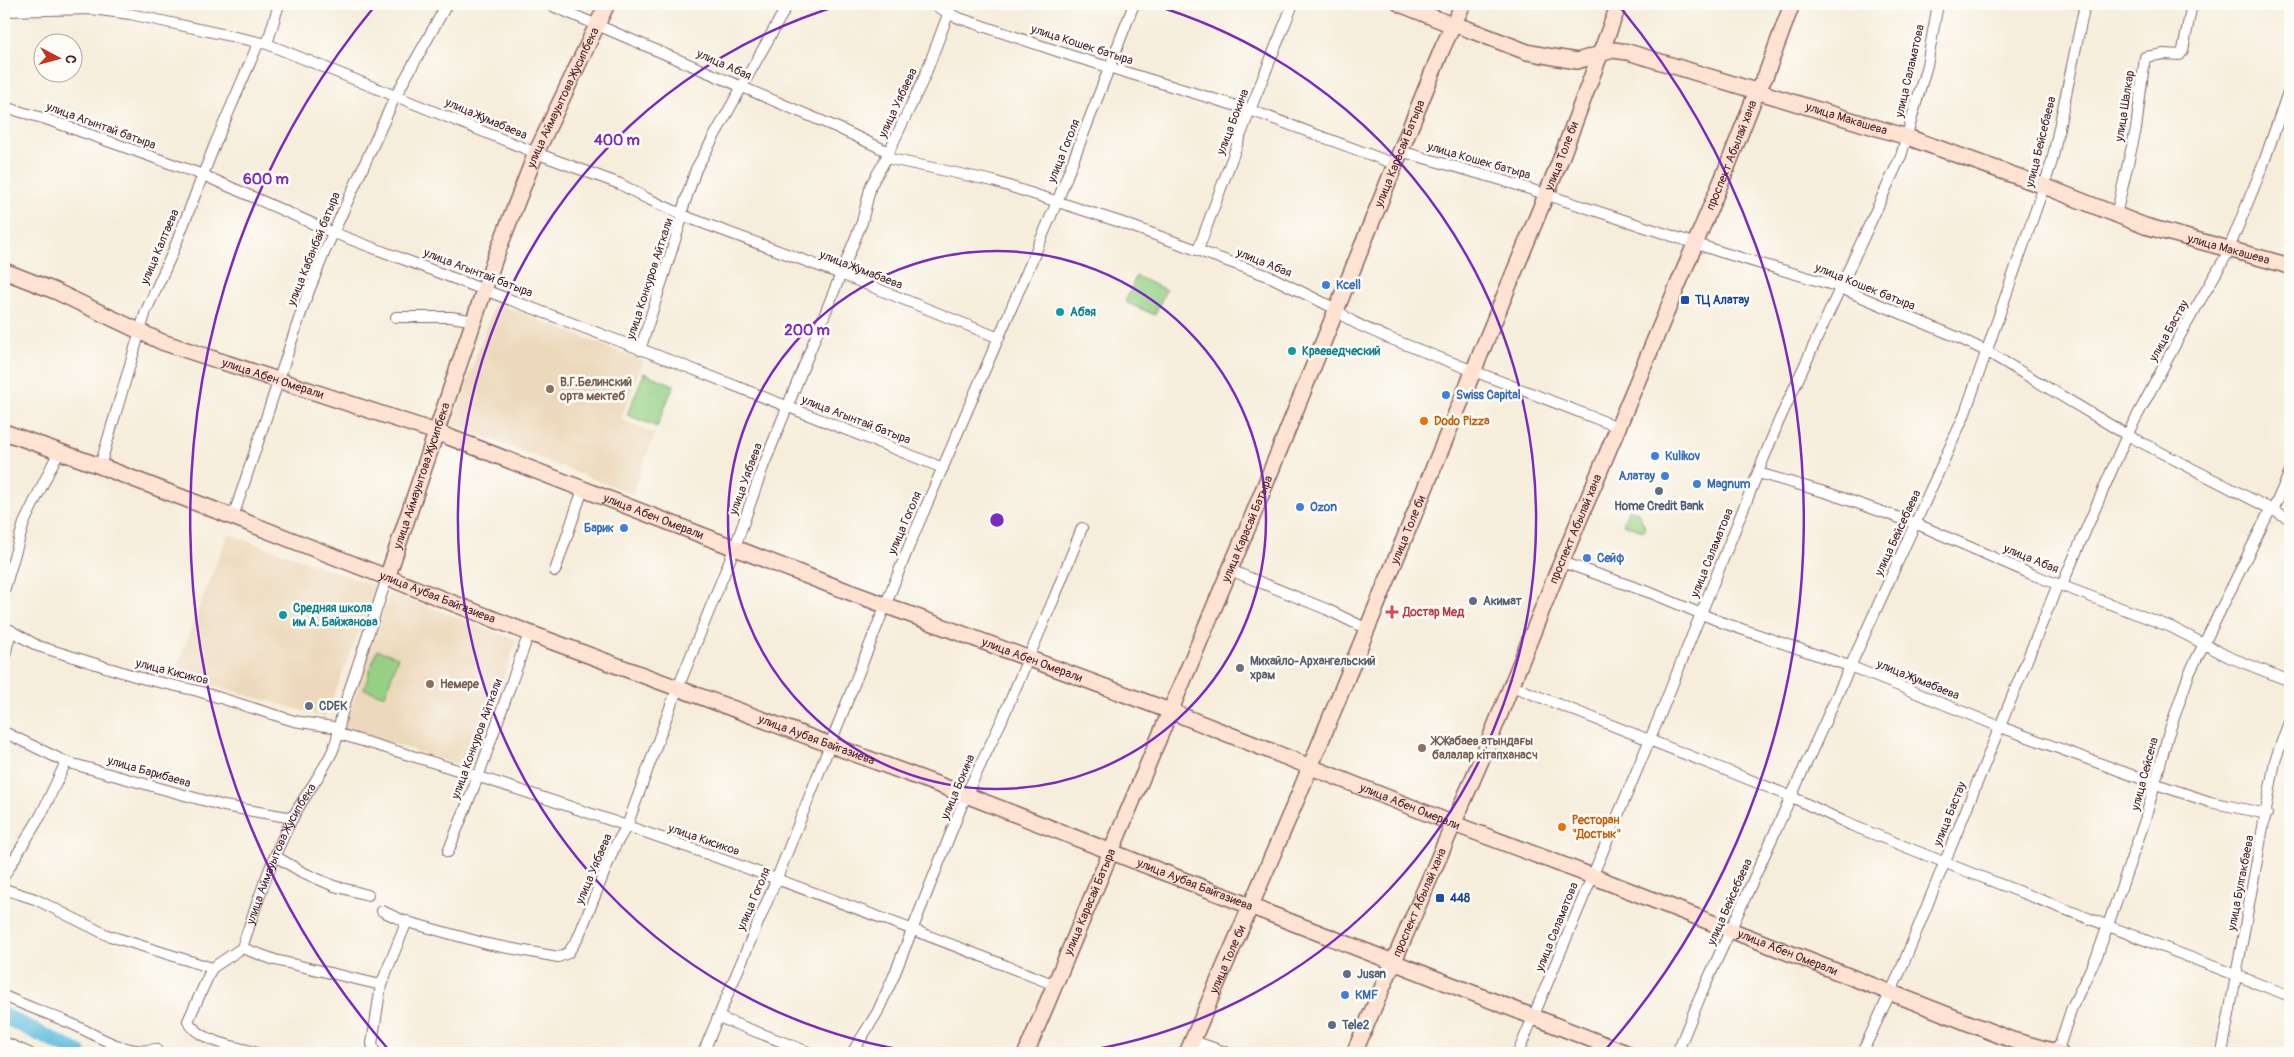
<svg xmlns="http://www.w3.org/2000/svg" width="2294" height="1057" viewBox="0 0 2294 1057" font-family="Pangolin,sans-serif">
<style>
.built{fill:#ecd8ba}
.green{fill:#95d085;stroke:#707858}
.lines{fill:none;stroke-linecap:round;stroke-linejoin:round}
.river{stroke:#5fbcdd;stroke-width:16}
.street-casing{stroke:#866768;stroke-width:12}
.secondary-casing{stroke:#866768;stroke-width:18}
.street{stroke:#fff;stroke-width:10}
.secondary{stroke:#fee3d2;stroke-width:15}
.ring{fill:none;stroke:#7b2cbf;stroke-width:2.5}
.shop-dot{fill:#3f7fe0;stroke:#fdfcf7;stroke-width:2}
.transit-dot{fill:#1a4fb4;stroke:#fdfcf7;stroke-width:2}
.culture-dot{fill:#0f9aa8;stroke:#fdfcf7;stroke-width:2}
.education-dot{fill:#8d6e63;stroke:#fdfcf7;stroke-width:2}
.food-dot{fill:#e8710a;stroke:#fdfcf7;stroke-width:2}
.service-dot{fill:#5c6f8a;stroke:#fdfcf7;stroke-width:2}
.health-dot{fill:#e0444e;stroke:#fdfcf7;stroke-width:2}
.worship-dot{fill:#6b7280;stroke:#fdfcf7;stroke-width:2}
.labels{text-anchor:middle;dominant-baseline:central;stroke-width:5;stroke-linejoin:round;paint-order:stroke}
.street-label{font-size:12px;fill:#4a1f2b;stroke:#fdfcf7}
.shop-label{font-size:12px;font-weight:bold;fill:#366cbe;stroke:#fdfcf7;text-anchor:start}
.transit-label{font-size:12px;font-weight:bold;fill:#164399;stroke:#fdfcf7;text-anchor:start}
.culture-label{font-size:12px;font-weight:bold;fill:#0d838f;stroke:#fdfcf7;text-anchor:start}
.education-label{font-size:12px;font-weight:bold;fill:#785e54;stroke:#fdfcf7;text-anchor:start}
.food-label{font-size:12px;font-weight:bold;fill:#c56008;stroke:#fdfcf7;text-anchor:start}
.service-label{font-size:12px;font-weight:bold;fill:#4e5e75;stroke:#fdfcf7;text-anchor:start}
.health-label{font-size:12px;font-weight:bold;fill:#be3a42;stroke:#fdfcf7;text-anchor:start}
.worship-label{font-size:12px;font-weight:bold;fill:#5b616d;stroke:#fdfcf7;text-anchor:start}
.centre{fill:#7b2cbf;stroke:#fdfcf7;stroke-width:2.5}
.ring-label{font-size:15px;text-anchor:middle;font-weight:bold;fill:#7b2cbf;stroke:#fdfcf7;stroke-width:5;stroke-linejoin:round;paint-order:stroke}
</style>
<rect width="100%" height="100%" fill="#fdfcf7"/>
<filter id="ink" filterUnits="userSpaceOnUse"><feTurbulence type="fractalNoise" baseFrequency=".02" numOctaves="2"/><feDisplacementMap in="SourceGraphic" scale="10" xChannelSelector="R" yChannelSelector="G"/><feConvolveMatrix kernelMatrix="1 2 1 2 8 2 1 2 1" color-interpolation-filters="sRGB"/></filter>
<filter id="wash" filterUnits="userSpaceOnUse"><feTurbulence type="fractalNoise" baseFrequency=".0096" numOctaves="4" result="noise"/><feDisplacementMap in="SourceGraphic" scale="20" xChannelSelector="R" yChannelSelector="G"/><feGaussianBlur stdDeviation="1.12" result="paint"/><feColorMatrix in="noise" values="0 0 0 0 0 0 0 0 0 0 0 0 0 0 0 0 0 1.4 0 .05"/><feComposite in="paint" operator="in"/></filter>
<g filter="url(#wash)">
<rect width="100%" height="100%" fill="#f6edda"/>
<path class="built" d="M495,303L643,361L621,419L655,434L632,494L452,425Z
M228,534L377,586L325,717L173,674Z
M390,592L517,640L472,769L344,728Z"/>
<path class="green" d="M1136,276L1166,290L1155,315L1125,302Z
M644,373L674,385L657,427L627,415Z
M1628,509L1638,512L1646,529L1642,531L1623,524Z
M377,650L398,657L385,696L364,689Z"/>
<g class="lines">
<path class="river" d="M4,1016L79,1053"/>
</g>
</g>
<g filter="url(#ink)">
<g class="lines">
<g class="street-casing">
<g id="street">
<path d="M548,4L838,128L889,152"/>
<path d="M932,4L956,17L1072,56L1250,110L1395,164"/>
<path d="M4,11L92,9L130,14L267,44L536,153L620,184L646,198L692,219L841,274L999,338"/>
<path d="M267,44L279,4"/>
<path d="M4,107L46,119L203,175L334,233L677,363L943,468"/>
<path d="M1400,151L1505,181L1721,252L1833,285L1957,337L1986,351L2127,435L2290,519"/>
<path d="M886,158L993,181L1120,222L1271,277L1338,310C1350,323 1369,329 1386,337L1618,427"/>
<path d="M681,214L696,169L788,4"/>
<path d="M2116,215L2136,129L2145,57L2164,54L2180,55L2183,50L2192,4"/>
<path d="M1198,250L1250,110L1293,4"/>
<path d="M396,317H451L475,321"/>
<path d="M640,350L683,215"/>
<path d="M100,466L146,311L172,254L215,144L258,44"/>
<path d="M1758,473L1828,493L1917,524L2031,574L2171,627L2229,657L2290,681"/>
<path d="M2273,510L2290,472"/>
<path d="M233,517L305,301L325,251L395,97L447,4"/>
<path d="M1562,562L1651,593L1721,622L1852,667L1998,726L2156,784L2210,802L2267,814"/>
<path d="M1230,570L1326,609L1367,629"/>
<path d="M555,571L583,489"/>
<path d="M2062,585L2127,435L2183,330L2226,256L2263,165L2290,86"/>
<path d="M4,591L24,523L59,451"/>
<path d="M4,627L38,646L141,678L198,691L294,721L339,728"/>
<path d="M4,660L11,630"/>
<path d="M1512,686L1733,773L1792,797L1851,825L1971,873L2290,996"/>
<path d="M4,732L66,762L224,806L293,818"/>
<path d="M339,734C582,805 820,892 1055,985"/>
<path d="M448,852L478,777L529,633"/>
<path d="M275,856L302,872L334,886L368,895"/>
<path d="M4,876L41,815L66,762"/>
<path d="M4,889L35,899L107,935L212,968L242,948"/>
<path d="M382,911L404,921L487,944L558,957L568,953L578,938L615,846L627,826L671,705L735,547L763,467L862,222L871,185L883,164L924,78L952,4"/>
<path id="s1" d="M242,948C256,905 271,860 292,819C304,796 322,774 333,750C339,737 339,723 343,709L387,578"/>
<path d="M242,948L275,960L381,985L372,1044L375,1053"/>
<path d="M212,968L188,1021C198,1041 234,1046 254,1052"/>
<path d="M381,985L407,921"/>
<path d="M4,996C26,1006 49,1014 72,1024C99,1036 125,1056 156,1049"/>
<path d="M718,1017L811,1053"/>
<path d="M1193,1041L1228,1053"/>
<path d="M4,1042L29,1053"/>
<path d="M703,1053L777,878L909,546L1057,202L1134,4"/>
<path d="M852,1053L877,1013L893,978L966,795L1001,722L1055,596L1082,528"/>
<path d="M1518,1053L1658,720L1778,423L1901,156L1927,65L1938,4"/>
<path d="M1677,1053L1700,997L1964,416L2044,186L2052,161L2085,4"/>
<path d="M1862,1053L1900,972L2058,584"/>
<path d="M2057,1053L2072,1007L2097,956L2145,820L2168,735L2189,674L2271,508"/>
<path d="M2222,1053L2275,761L2290,719"/>
</g>
</g>
<g class="secondary-casing">
<g id="secondary">
<path id="s2" d="M1400,4L1447,23L1465,28L1527,52L1553,57L1577,61L1613,50L1628,52L1907,137L2044,186L2145,226L2290,266"/>
<path id="s3" d="M4,271L55,291L162,342L436,432L828,584L1170,711L1454,824L1592,876L2012,1040L2060,1053"/>
<path id="s4" d="M4,432L100,466L233,517L529,633L966,795L1626,1053"/>
<path id="s5" d="M387,578L495,258L536,153L607,4"/>
<path id="s6" d="M1026,1053L1253,515L1442,49L1463,4"/>
<path id="s7" d="M1187,1053L1299,794L1560,161L1619,4"/>
<path id="s8" d="M1354,1053L1485,751L1556,575L1724,175L1757,91L1765,77L1792,4"/>
</g>
</g>
<use href="#street" class="street"/>
<use href="#secondary" class="secondary"/>
</g>
</g>
<g class="ring">
<circle cx="997" cy="520" r="269"/>
<path d="M922 1053A538 538 0 0 1 844 4M1150 4A538 538 0 0 1 1072 1053"/>
<path d="M388 1049A807 807 0 0 1 374 7M1620 7A807 807 0 0 1 1606 1049"/>
</g>
<g class="shop-dot">
<circle cx="1326" cy="285" r="5"/>
<circle cx="1446" cy="395" r="5"/>
<circle cx="1655" cy="456" r="5"/>
<circle cx="1665" cy="476" r="5"/>
<circle cx="1697" cy="484" r="5"/>
<circle cx="1300" cy="507" r="5"/>
<circle cx="624" cy="528" r="5"/>
<circle cx="1587" cy="558" r="5"/>
<circle cx="1345" cy="995" r="5"/>
</g>
<g class="transit-dot">
<rect x="1680" y="295" width="10" height="10" rx="2.5"/>
<rect x="1435" y="893" width="10" height="10" rx="2.5"/>
</g>
<g class="culture-dot">
<circle cx="1060" cy="312" r="5"/>
<circle cx="1292" cy="351" r="5"/>
<circle cx="283" cy="615" r="5"/>
</g>
<g class="education-dot">
<circle cx="550" cy="389" r="5"/>
<circle cx="430" cy="684" r="5"/>
<circle cx="1422" cy="748" r="5"/>
</g>
<g class="food-dot">
<circle cx="1424" cy="421" r="5"/>
<circle cx="1562" cy="827" r="5"/>
</g>
<g class="service-dot">
<circle cx="1659" cy="491" r="5"/>
<circle cx="1473" cy="601" r="5"/>
<circle cx="309" cy="706" r="5"/>
<circle cx="1347" cy="974" r="5"/>
<circle cx="1332" cy="1025" r="5"/>
</g>
<path class="health-dot" d="M1389.5 604.5h5v5h5v5h-5v5h-5v-5h-5v-5h5z"/>
<circle class="worship-dot" cx="1240" cy="668" r="5"/>
<g class="labels">
<g class="street-label">
<text transform="translate(1082 45) rotate(18)">улица Кошек батыра</text>
<text transform="translate(724 65) rotate(24)">улица Абая</text>
<text transform="translate(1910 71) rotate(-77)">улица Саламатова</text>
<text stroke="none"><textPath href="#s5" startOffset="512">улица Аймауытова Жусипбека</textPath></text>
<text transform="translate(898 103) rotate(-65)">улица Уябаева</text>
<text transform="translate(2125 106) rotate(-81)">улица Шалкар</text>
<text stroke="none"><textPath href="#s2" startOffset="468">улица Макашева</textPath></text>
<text transform="translate(486 119) rotate(23)">улица Жумабаева</text>
<text transform="translate(1233 122) rotate(-69)">улица Бокина</text>
<text transform="translate(101 126) rotate(20)">улица Агынтай батыра</text>
<text transform="translate(2041 142) rotate(-76)">улица Бейсебаева</text>
<text transform="translate(1064 151) rotate(-68)">улица Гоголя</text>
<text stroke="none"><textPath href="#s6" startOffset="974">улица Карасай Батыра</textPath></text>
<text stroke="none"><textPath href="#s7" startOffset="972">улица Толе би</textPath></text>
<text stroke="none"><textPath href="#s8" startOffset="974">проспект Абылай хана</textPath></text>
<text transform="translate(1479 161) rotate(16)">улица Кошек батыра</text>
<text transform="translate(160 247) rotate(-67)">улица Калтаева</text>
<text transform="translate(314 249) rotate(-68)">улица Кабанбай батыра</text>
<text stroke="none"><textPath href="#s2" startOffset="872">улица Макашева</textPath></text>
<text transform="translate(1264 263) rotate(22)">улица Абая</text>
<text transform="translate(861 270) rotate(21)">улица Жумабаева</text>
<text transform="translate(478 273) rotate(21)">улица Агынтай батыра</text>
<text transform="translate(650 279) rotate(-72)">улица Конкуров Айткали</text>
<text transform="translate(1865 287) rotate(22)">улица Кошек батыра</text>
<text transform="translate(2169 331) rotate(-61)">улица Бастау</text>
<text stroke="none"><textPath href="#s3" startOffset="290">улица Абен Омерали</textPath></text>
<text transform="translate(856 420) rotate(21)">улица Агынтай батыра</text>
<text stroke="none"><textPath href="#s5" startOffset="108">улица Аймауытова Жусипбека</textPath></text>
<text transform="translate(746 479) rotate(-70)">улица Уябаева</text>
<text stroke="none"><textPath href="#s3" startOffset="695">улица Абен Омерали</textPath></text>
<text transform="translate(905 523) rotate(-67)">улица Гоголя</text>
<text stroke="none"><textPath href="#s6" startOffset="569">улица Карасай Батыра</textPath></text>
<text stroke="none"><textPath href="#s8" startOffset="569">проспект Абылай хана</textPath></text>
<text stroke="none"><textPath href="#s7" startOffset="568">улица Толе би</textPath></text>
<text transform="translate(1898 533) rotate(-65)">улица Бейсебаева</text>
<text transform="translate(1712 553) rotate(-68)">улица Саламатова</text>
<text transform="translate(2031 559) rotate(22)">улица Абая</text>
<text stroke="none"><textPath href="#s4" startOffset="464">улица Аубая Байгазиева</textPath></text>
<text stroke="none"><textPath href="#s3" startOffset="1100">улица Абен Омерали</textPath></text>
<text transform="translate(172 672) rotate(14)">улица Кисиков</text>
<text transform="translate(1918 680) rotate(22)">улица Жумабаева</text>
<text transform="translate(477 739) rotate(-70)">улица Конкуров Айткали</text>
<text stroke="none"><textPath href="#s4" startOffset="869">улица Аубая Байгазиева</textPath></text>
<text transform="translate(149 772) rotate(16)">улица Барибаева</text>
<text transform="translate(2145 774) rotate(-75)">улица Сейсена</text>
<text transform="translate(958 787) rotate(-67)">улица Бокина</text>
<text stroke="none"><textPath href="#s3" startOffset="1505">улица Абен Омерали</textPath></text>
<text transform="translate(1950 814) rotate(-68)">улица Бастау</text>
<text transform="translate(704 840) rotate(19)">улица Кисиков</text>
<text stroke="none"><textPath href="#s1" startOffset="102">улица Аймауытова Жусипбека</textPath></text>
<text transform="translate(594 869) rotate(-67)">улица Уябаева</text>
<text stroke="none"><textPath href="#s4" startOffset="1274">улица Аубая Байгазиева</textPath></text>
<text transform="translate(2241 883) rotate(-79)">улица Булгакбаева</text>
<text transform="translate(754 899) rotate(-67)">улица Гоголя</text>
<text stroke="none"><textPath href="#s6" startOffset="164">улица Карасай Батыра</textPath></text>
<text transform="translate(1730 902) rotate(-66)">улица Бейсебаева</text>
<text stroke="none"><textPath href="#s8" startOffset="164">проспект Абылай хана</textPath></text>
<text transform="translate(1557 927) rotate(-68)">улица Саламатова</text>
<text stroke="none"><textPath href="#s3" startOffset="1910">улица Абен Омерали</textPath></text>
<text stroke="none"><textPath href="#s7" startOffset="102">улица Толе би</textPath></text>
</g>
<g class="shop-label">
<text x="1336" y="285">Kcell</text>
<text x="1456" y="395">Swiss Capital</text>
<text x="1665" y="456">Kulikov</text>
<text x="1655" y="476" text-anchor="end">Алатау</text>
<text x="1707" y="484">Magnum</text>
<text x="1310" y="507">Ozon</text>
<text x="614" y="528" text-anchor="end">Барик</text>
<text x="1597" y="558">Сейф</text>
<text x="1355" y="995">KMF</text>
</g>
<g class="transit-label">
<text x="1695" y="300">ТЦ Алатау</text>
<text x="1450" y="898">448</text>
</g>
<g class="culture-label">
<text x="1070" y="312">Абая</text>
<text x="1302" y="351">Краеведческий</text>
<text x="293" y="608">Средняя школа<tspan x="293" dy="14">им А. Байжанова</tspan></text>
</g>
<g class="education-label">
<text x="560" y="382">В.Г.Белинский<tspan x="560" dy="14">орта мектеб</tspan></text>
<text x="440" y="684">Немере</text>
<text x="1432" y="741">Ж.Жабаев атындағы<tspan x="1432" dy="14">балалар кітапханасч</tspan></text>
</g>
<g class="food-label">
<text x="1434" y="421">Dodo Pizza</text>
<text x="1572" y="820">Ресторан<tspan x="1572" dy="14">"Достык"</tspan></text>
</g>
<g class="service-label">
<text x="1659" y="506" text-anchor="middle">Home Credit Bank</text>
<text x="1483" y="601">Акимат</text>
<text x="319" y="706">CDEK</text>
<text x="1357" y="974">Jusan</text>
<text x="1342" y="1025">Tele2</text>
</g>
<g class="health-label">
<text x="1403" y="612">Достар Мед</text>
</g>
<g class="worship-label">
<text x="1250" y="661">Михайло-Архангельский<tspan x="1250" dy="14">храм</tspan></text>
</g>
</g>
<circle cx="997" cy="520" r="8" class="centre"/>
<g class="ring-label">
<text x="617" y="145">400 m</text>
<text x="266" y="184">600 m</text>
<text x="807" y="335">200 m</text>
</g>
<rect width="2294" height="1057" fill="none" stroke="#fdfcf7" stroke-width="20"/>
<g transform="translate(58 58) rotate(96)"><circle r="24" fill="#fdfcf7" stroke="#b5a4a5"/>
<path d="M0-4L9 19L0 12L-9 19Z" fill="#c8321e"/>
<text y="-8" font-size="14" font-weight="bold" text-anchor="middle" fill="#4a1f2b">С</text>
</g>
</svg>
